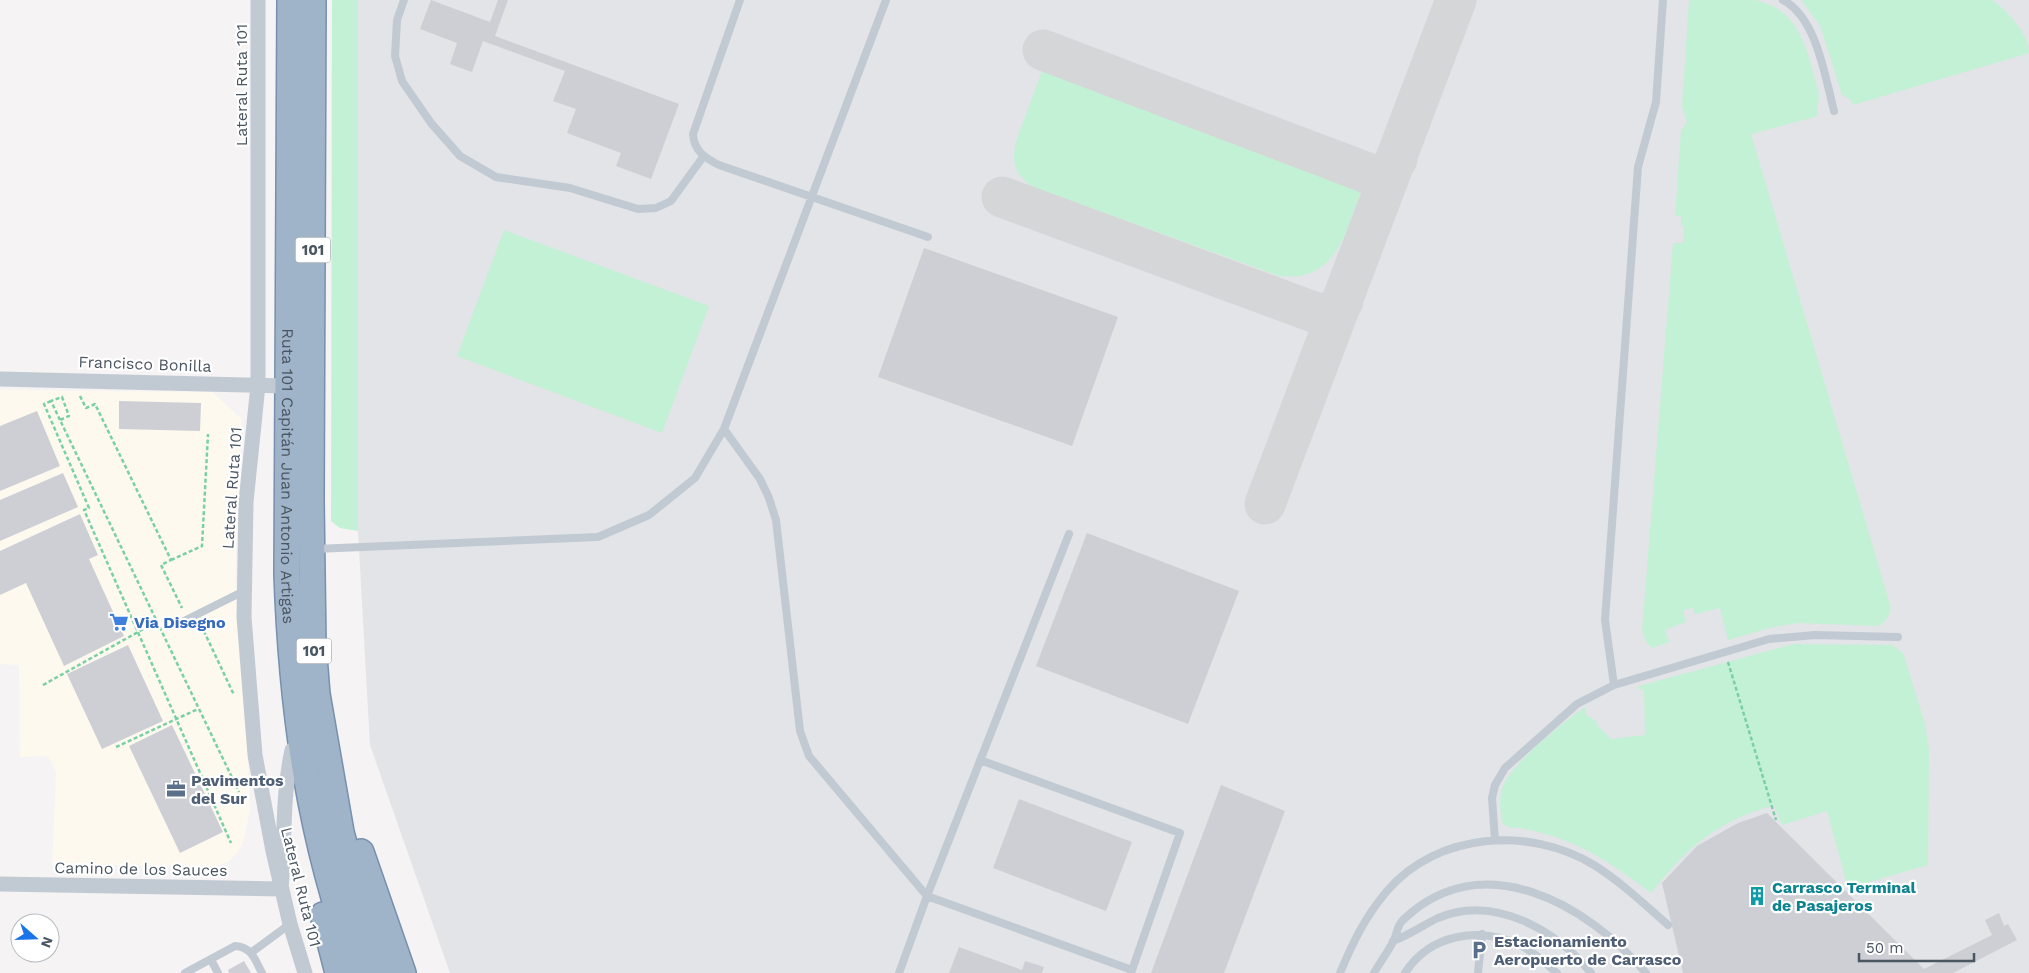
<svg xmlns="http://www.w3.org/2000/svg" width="2029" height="973" viewBox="0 0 2029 973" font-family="'Work Sans',sans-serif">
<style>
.commercial{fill:#fdf9ef}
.airport{fill:#e2e4e7}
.green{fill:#c3f1d5}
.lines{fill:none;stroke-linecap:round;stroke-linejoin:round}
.taxiway{stroke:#d5d6d8;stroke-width:41}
.building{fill:#cdcfd5}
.trunk-casing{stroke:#7690ad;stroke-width:28}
.path{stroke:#7ad0a6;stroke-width:2.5;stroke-dasharray:4 2.5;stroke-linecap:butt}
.service{stroke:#c1cad2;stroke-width:8}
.minor{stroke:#c1cad2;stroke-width:15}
.trunk{stroke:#9fb4c9;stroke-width:25}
.labels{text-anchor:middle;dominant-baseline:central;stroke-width:4.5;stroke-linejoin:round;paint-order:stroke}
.shield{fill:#fff;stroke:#808990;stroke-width:1}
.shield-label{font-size:15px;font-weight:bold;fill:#4a5661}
.street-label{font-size:16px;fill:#4a5661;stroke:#fff}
.shop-label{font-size:16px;font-weight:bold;fill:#366cbe;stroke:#fff;text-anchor:start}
.service-label{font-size:16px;font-weight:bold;fill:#4e5e75;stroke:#fff;text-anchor:start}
.culture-label{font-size:16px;font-weight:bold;fill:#0d838f;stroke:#fff;text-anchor:start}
</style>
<rect width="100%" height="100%" fill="#f5f3f3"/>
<path class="commercial" d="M0,390L212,392L242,419L235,581L248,753L250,810L244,840L238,852L228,862L216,866L52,865L56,772L48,756L20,757L19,665L0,664Z"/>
<path class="airport" d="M358,0H2029V973H450L370,745L358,531Z"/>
<path class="green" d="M332,0H358V531L340,528L331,521Z
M1693,0C1712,0 1735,0 1754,0C1801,9 1807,51 1818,91C1821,101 1815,109 1818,116L1751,134L1891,608L1888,618L1879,626L1798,623L1769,628L1728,640L1720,608L1695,614L1693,608L1683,610L1686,622L1665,630L1669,642L1652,648L1646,642L1642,631L1673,243H1683L1684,226L1681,225V216H1675L1681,131L1687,122L1682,106L1689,1Z
M1801,0H1992C2007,10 2029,34 2029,53L1853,105L1851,100L1842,95L1820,25Z
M1044,65L1363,186C1346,229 1338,283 1279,276L1033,187C1002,167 1016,142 1026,114C1032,98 1038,82 1044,65Z
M504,230L709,306L662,433L457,356Z
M1794,644L1892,645L1903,653L1925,724L1929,751L1928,865L1848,888L1827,811L1782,825L1774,805C1716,822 1688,846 1651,893C1605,858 1572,836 1513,827L1512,829L1503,824C1500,814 1499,799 1502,789C1509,765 1564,722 1585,707L1586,715L1596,721L1597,725L1611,739L1645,735L1644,690L1638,689L1639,686Z"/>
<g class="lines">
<path class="taxiway" d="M1043,50L1370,174C1383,177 1390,170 1397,159
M1002,197L1319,314L1335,311L1343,301
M1265,504L1456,0"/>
</g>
<path class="building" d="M431,0L490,22L498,0H508L495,36L679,104L651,179L616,166L621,153L567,133L576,109L553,101L565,71L483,41L472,72L450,64L457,43L420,29Z
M924,248L1118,317L1072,446L878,377Z
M119,401L201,403L200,431L119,429Z
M37,411L60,466L0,491V426Z
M63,473L78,507L0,541V500Z
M80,514L98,555L89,559L124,636L64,666L26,583L0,595V551Z
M1087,533L1239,591L1188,724L1036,666Z
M128,645L163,721L102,749L67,674Z
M172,725L223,832L180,853L129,746Z
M1221,785L1285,811L1224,973H1151Z
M1019,799L1132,842L1106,911L993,868Z
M1767,813L1924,969L1992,935L1985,920L1999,913L2004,926L2008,924L2017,940L1953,973H1683L1662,883L1697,846L1738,823Z
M959,947L1022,970L1025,961L1044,967L1042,973H949Z
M244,961L251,973H229L228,970Z"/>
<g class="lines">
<g class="trunk-casing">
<g id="trunk">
<path id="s1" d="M290,0L287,575C292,715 310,842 359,973"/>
<path d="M313,0L311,500L313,644L317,694L341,832L369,938L382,973"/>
<path d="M361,852L403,973"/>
<path d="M323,915L338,973"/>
</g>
</g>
<path class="path" d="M80,396L86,408L95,404L171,560L161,565L182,608
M51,401L44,404L89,508L84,510L231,843
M60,420L51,401L62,397L69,416L60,420L239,792
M171,560L202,546L208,434
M201,625L234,695
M1728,662L1776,820
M43,685L156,622
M116,747L198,709"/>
<path class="service" d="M404,0L397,20L395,56L402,81L431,123L460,156L496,177L570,188L638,209L656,208L671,201L703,157
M740,0L693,134C694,151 705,158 719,165L928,237
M1663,0L1656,102L1638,167L1605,620L1614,685L1769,639L1815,635L1898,637
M1783,0C1817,18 1825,77 1834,111
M724,429L760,479L769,498L776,520L800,731L809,756L927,896L1132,970
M315,549L598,537L649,515L695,478L724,429L886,0
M180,623L244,591
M980,760L1180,833L1131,973
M1495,840L1492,798L1495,785L1505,768L1577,704L1614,685
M1393,941C1410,935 1423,925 1438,918C1493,894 1557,930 1591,973
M252,952L290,924
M211,960L218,973
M185,973L235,946C252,947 255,960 262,973
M899,973L927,896L1069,534
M1340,973C1353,942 1365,917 1387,891C1437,832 1530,826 1594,865C1621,882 1644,904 1668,925
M1374,973C1380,962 1388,952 1394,940C1397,934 1397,925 1403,920C1482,844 1587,904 1646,973
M1405,973C1430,934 1479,926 1520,945C1534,952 1545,963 1557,973
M1478,973L1482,934"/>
<path class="minor" d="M258,0V385L246,502L244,617L255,755L273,851L290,924L305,973
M0,379L289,386
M0,884L281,889C285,842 282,796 292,750"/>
<use href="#trunk" class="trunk"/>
</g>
<defs>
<g id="supermarket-bare" transform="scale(1.5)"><path d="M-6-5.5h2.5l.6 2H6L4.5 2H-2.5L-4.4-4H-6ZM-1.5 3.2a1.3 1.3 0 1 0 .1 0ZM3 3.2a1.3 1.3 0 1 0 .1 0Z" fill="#3f7fe0" stroke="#fff" stroke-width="2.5" paint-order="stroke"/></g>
<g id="office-bare" transform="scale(1.5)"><path d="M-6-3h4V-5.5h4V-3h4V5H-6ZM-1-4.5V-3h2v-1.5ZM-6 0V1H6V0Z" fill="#5c6f8a" stroke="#fff" stroke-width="2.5" paint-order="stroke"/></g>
<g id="building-bare" transform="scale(1.5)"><path d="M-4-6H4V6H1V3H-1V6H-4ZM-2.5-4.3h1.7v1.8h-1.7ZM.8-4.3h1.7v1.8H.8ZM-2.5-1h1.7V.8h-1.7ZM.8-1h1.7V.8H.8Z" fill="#0f9aa8" stroke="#fff" stroke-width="2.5" paint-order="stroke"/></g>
<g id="parking-bare" transform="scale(1.5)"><path d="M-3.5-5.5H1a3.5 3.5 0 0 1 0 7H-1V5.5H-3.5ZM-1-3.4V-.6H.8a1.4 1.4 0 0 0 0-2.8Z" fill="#5c6f8a" stroke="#fff" stroke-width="2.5" paint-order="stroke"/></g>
</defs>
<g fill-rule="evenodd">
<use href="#supermarket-bare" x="119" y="622"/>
<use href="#office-bare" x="176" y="789"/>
<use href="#building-bare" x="1757" y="896"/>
<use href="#parking-bare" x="1479" y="950"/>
</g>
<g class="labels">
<g class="shield">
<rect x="295.5" y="237.5" width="35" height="25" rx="4"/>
<rect x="296.5" y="638.5" width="35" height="25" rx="4"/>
</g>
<g class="shield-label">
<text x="313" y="250">101</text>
<text x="314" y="651">101</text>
</g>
<g class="street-label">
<text transform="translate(241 85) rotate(-90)">Lateral Ruta 101</text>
<text transform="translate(145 364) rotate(2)">Francisco Bonilla</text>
<text stroke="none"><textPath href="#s1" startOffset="476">Ruta 101 Capitán Juan Antonio Artigas</textPath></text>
<text transform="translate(232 488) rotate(-86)">Lateral Ruta 101</text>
<text transform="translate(141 869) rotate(1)">Camino de los Sauces</text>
<text transform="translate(301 887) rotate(76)">Lateral Ruta 101</text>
</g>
<g class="shop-label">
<text x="134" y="622">Via Disegno</text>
</g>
<g class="service-label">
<text x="191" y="780">Pavimentos<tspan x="191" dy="18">del Sur</tspan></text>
<text x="1494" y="941">Estacionamiento<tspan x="1494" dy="18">Aeropuerto de Carrasco</tspan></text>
</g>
<g class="culture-label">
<text x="1772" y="887">Carrasco Terminal<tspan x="1772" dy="18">de Pasajeros</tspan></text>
</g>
</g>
<g transform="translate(35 938) rotate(110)"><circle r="24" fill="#ffffff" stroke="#b7bbc0"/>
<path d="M0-4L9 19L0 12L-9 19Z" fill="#1a73e8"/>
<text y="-8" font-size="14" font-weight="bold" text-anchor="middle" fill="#4a5661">N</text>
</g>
<path d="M1859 953v8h115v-8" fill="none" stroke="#4a5661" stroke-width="2.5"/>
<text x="1866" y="953" font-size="15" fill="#4a5661" stroke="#ffffff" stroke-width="4" paint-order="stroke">50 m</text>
</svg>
